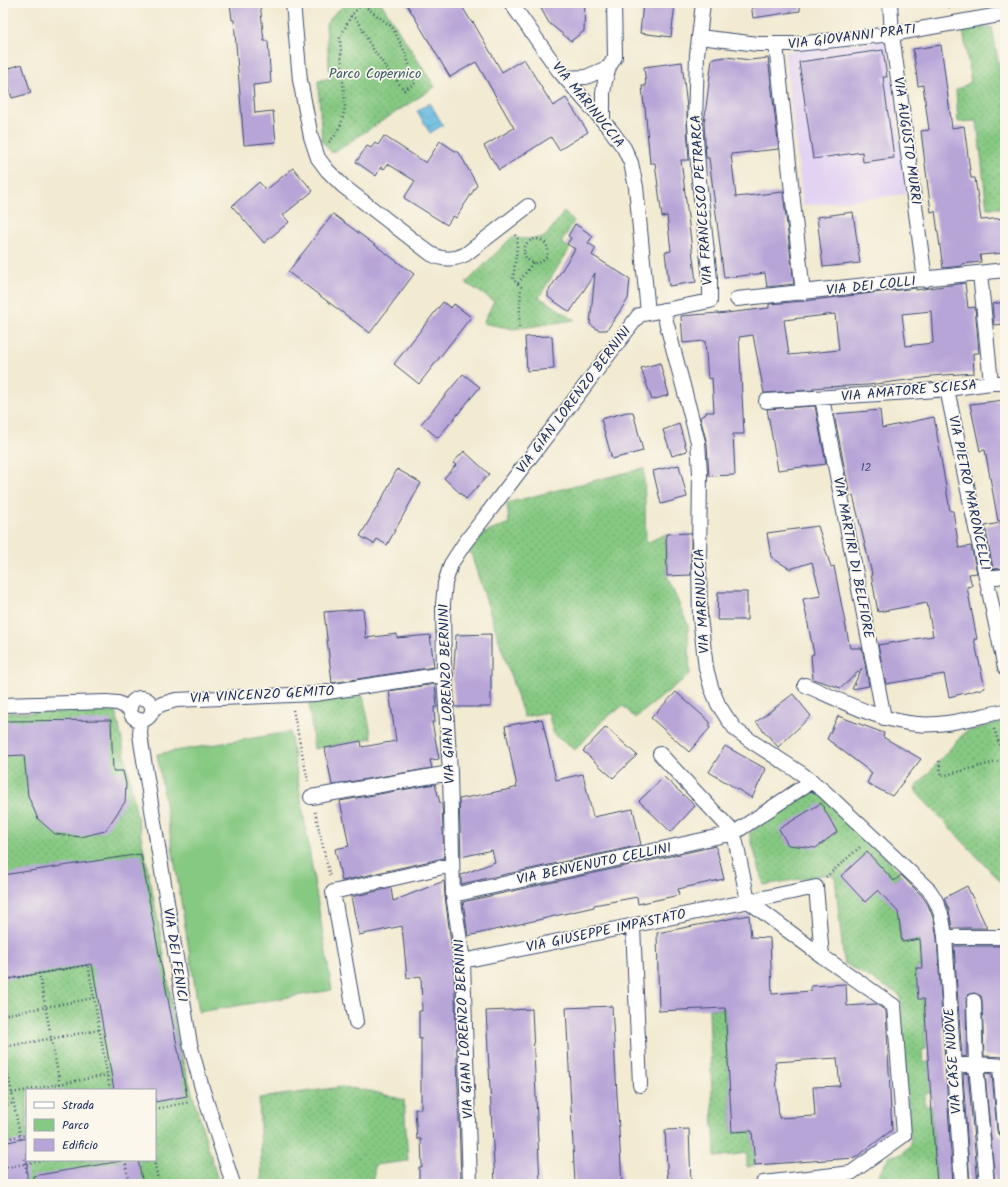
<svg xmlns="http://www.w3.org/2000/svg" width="1008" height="1187" viewBox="0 0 1008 1187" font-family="Kalam,sans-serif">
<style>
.built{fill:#e3d3f3}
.green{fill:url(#green-dots);stroke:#507c70;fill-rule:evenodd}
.pitch{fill:#86c982;stroke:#507c70}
.water{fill:url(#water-waves);stroke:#3f749f}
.building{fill:#b8a5d8;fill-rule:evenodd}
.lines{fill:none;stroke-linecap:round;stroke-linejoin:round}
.street-casing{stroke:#3b4b6f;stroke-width:16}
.path{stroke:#3b4b6f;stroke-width:2.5;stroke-dasharray:1 3;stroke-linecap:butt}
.street{stroke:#fff;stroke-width:14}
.labels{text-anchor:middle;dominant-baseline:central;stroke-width:3.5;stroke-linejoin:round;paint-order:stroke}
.number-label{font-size:12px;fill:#424c7c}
.street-label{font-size:14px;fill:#1b2f5e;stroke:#fbf7ec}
.park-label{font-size:14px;fill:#3b5d69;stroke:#fbf7ec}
</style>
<defs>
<pattern id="green-dots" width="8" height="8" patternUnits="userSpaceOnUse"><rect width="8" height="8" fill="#86c982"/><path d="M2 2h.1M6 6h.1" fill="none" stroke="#6da46e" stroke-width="1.8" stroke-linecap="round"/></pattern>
<pattern id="water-waves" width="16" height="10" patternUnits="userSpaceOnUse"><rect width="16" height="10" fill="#63bae0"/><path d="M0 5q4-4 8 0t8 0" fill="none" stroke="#5198b9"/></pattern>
</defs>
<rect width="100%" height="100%" fill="#fbf7ec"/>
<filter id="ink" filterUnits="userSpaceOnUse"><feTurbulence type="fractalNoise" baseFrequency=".025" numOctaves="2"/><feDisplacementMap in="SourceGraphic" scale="8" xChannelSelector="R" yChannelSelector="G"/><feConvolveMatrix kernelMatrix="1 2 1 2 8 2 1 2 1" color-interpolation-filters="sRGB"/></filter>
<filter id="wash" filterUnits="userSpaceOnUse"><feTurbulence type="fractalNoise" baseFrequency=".012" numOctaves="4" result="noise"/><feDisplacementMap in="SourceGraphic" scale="16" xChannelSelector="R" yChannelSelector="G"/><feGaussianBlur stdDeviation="0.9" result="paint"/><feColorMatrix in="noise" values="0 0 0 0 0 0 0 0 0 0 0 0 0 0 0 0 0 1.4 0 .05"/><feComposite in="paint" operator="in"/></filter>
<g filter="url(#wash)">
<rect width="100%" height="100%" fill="#f2ead1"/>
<path class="built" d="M887,40L906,194L803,206L785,52Z"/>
<path class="green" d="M347,3H381L435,87L332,153L322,141L318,81L330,78L326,24L334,14Z
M992,27L1005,102V208H987L977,121L958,122L956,90L971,82L963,30Z
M564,212L574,221L561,243L570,248L539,297L575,320L513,329L483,323L494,301L466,283L512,237C523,240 534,239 545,237Z
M644,468L646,543L666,534L667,576L688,625L690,674L635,718L623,706L604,719L575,750L554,735L548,712L524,717L470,551L485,533L509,523L507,503Z
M363,696L372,738L314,749L309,703Z
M116,711L160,931L179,1048L219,1184H3V713ZM27,1090H155V1160H27Z
M1005,721V886L917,793L915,788L965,732Z
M815,788L902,874L881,893L915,923L899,925L902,942L919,939L922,968H916V977H922V983L917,984L918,998L924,999L926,1049L922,1050L923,1063L929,1062L931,1093L925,1094V1106H931L937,1184H853V1182L877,1179L889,1156L902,1154L911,1144L900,995L844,963L835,877L829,874L764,885L749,833Z
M725,1008L732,1132L752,1131L755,1165L747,1167V1153L715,1157L714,1132L713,1127L709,1009Z
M342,1087L371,1091L404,1100L408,1161L374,1165V1184H262L259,1098Z"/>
<path class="pitch" d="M290,732L332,990L199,1012L157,754Z"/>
<path class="water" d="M430,103L443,125L430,133L417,111Z"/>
<g id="blocks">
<path class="building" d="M230,3H260L264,41H268L271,83L253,85L255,113L273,111L276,142L244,145L234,20H232Z
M406,3H460L472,23L473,22L502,72L524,59L553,106L566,98L588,132L559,150L551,137L499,170L484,146L514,128L476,62L450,77Z
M538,3H585L584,31L571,41L549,23Z
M643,3L675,4L671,37L640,33Z
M751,3H800V11L753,18Z
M941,45L952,128L964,126L971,178H975L981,220L1005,218V253L980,255L981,262L962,264V266L943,268L935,211L931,212L921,131L929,130L923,85L918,86L913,49Z
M883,50L887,77H883L894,158L863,162L862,152L813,159L799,62Z
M726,57L750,60L768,58L779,149L731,154L736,197L783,192L794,284L767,287L765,273L724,278L709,158H706L704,123L712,59Z
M682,62L687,108V124L689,160H681L696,282L669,286L665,252L671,251L667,216L662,217L655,163H650L645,107H644L642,86H646L644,67Z
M22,64L31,93L12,98L4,70Z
M384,136L426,163L440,141L460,154L477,185L456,218L453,216L447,225L404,198L415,181L388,164L384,169L381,167L376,176L356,162L367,146L371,148L375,143L378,145Z
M293,168L313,191L283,215L289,222L264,243L232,206L259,182L266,190Z
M853,212L860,263L823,267L817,217Z
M333,214L414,274L370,333L288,272Z
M575,224L593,236L588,243L596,248L592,255L630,279L628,299L607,330H598L590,324L595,273L570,312L548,297V292L575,249L567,244L571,238L568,236Z
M965,283L968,308L975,307L979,353H973L974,373L931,376V377L868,385L826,387L813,388V390L764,393L753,335L739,337L744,434H733L735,475L709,476L707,444L700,417L706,414V412H714L712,378L708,379L705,341L683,343L681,316L718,313V314L769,308V304L804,301L916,288V290ZM931,311L933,343L906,346L902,314ZM835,314L839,350L789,355L784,320Z
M443,302L451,308L454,304L471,317L419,384L394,364Z
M1005,302V324L994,325L992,304Z
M552,336L554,369L527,371L525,337Z
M660,363L669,395L652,400L641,368Z
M463,374L480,387L438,438L421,424Z
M1005,400V520L998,521L985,450L980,451L970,404Z
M815,406L826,464L778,470L767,409Z
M880,410L882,428L934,417L950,511H953L959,548L971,546L977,573L969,574L972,586L967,587L977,639H974L985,688L949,697L944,674L886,684L878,645L933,636L927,603L878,612L871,574H872L853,495L850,496L834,414Z
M627,412H633L643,451L612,459L601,419Z
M679,424L687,451L672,456L663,430Z
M464,451L489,474L466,499L444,478L456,465L453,463Z
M679,465L687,497L661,504L653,471Z
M397,469L421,483L387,545L377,539L374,544L360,536L383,497Z
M1005,522V568L993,569L985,526Z
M818,526L831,567L834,566L850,648H862L869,686L852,689L862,668L841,688L813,679L811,655L814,654L803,599L821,596L812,562L790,569L771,557L767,533Z
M691,533V575L667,576L666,534Z
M718,592H747V620H717Z
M363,609L366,638L397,634V638L430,635L434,667L332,683L324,612Z
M491,634V707H455L453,682L456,635Z
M435,684L437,707H434L435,722H432L439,759L430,760L432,768L332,785L325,748L361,741L362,747L396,741L389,691Z
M676,692L710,722V728L689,752L651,718Z
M793,694L811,716L778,747L756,722Z
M838,716L884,733L883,737L921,759L892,796L867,783L872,773L827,739Z
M542,719L556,780L583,774L593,817L633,809L641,845L461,884V875L495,862L492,850L461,857L459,799L511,789L517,787L505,726Z
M111,720L113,771H123L126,784L125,802L105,831L81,837L55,834L38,819L28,796L24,755L3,756V721Z
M606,727L637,755L613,778L583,751Z
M725,746L766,769L752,798L709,772Z
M664,777L695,806L671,832L639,801Z
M435,784L440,803H442L444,858L342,881L335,849L349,846L340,801Z
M821,803L837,832L816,848L788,845L779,829Z
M716,846L724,879L678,889L679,895L638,904L637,897L594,905V907L468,936L463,902Z
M867,852L894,881L901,875L922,896L928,905L934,920L937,938L953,1184H937L924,999H918L916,968H922L920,939L902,942L898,912L878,890L865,902L841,876Z
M141,854L156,938L187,1096L155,1102V1090H114L92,964L3,980V875Z
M444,881L445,896L454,967L461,1181H419V1167H422L421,1139H417L415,1109H421V1038L419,1039V1011H422L421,976L407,978L402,926L359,935L351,897L391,888L393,901Z
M967,886L987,928H952L949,910L944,898Z
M749,915L751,937L770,938L772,994L811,991V986L846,984L847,1006L876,1004L886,1011L892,1130L855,1158L755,1165L752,1131L732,1132L725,1008L659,1011L657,933ZM837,1058L840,1086L813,1087L815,1116L779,1118L775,1062Z
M954,946H1005V1057L984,1056L982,1001L981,996L974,993L969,994L966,1001L967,1056L962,1057Z
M612,1006L622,1184H575L566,1008Z
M532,1009L540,1184H495L486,1011Z
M968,1073L978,1184H970L963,1074Z
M985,1073L992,1074L997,1130L998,1134L1005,1137V1141H1003V1147L1005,1184H995Z
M689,1129L691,1184H668L665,1130Z
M27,1138V1184H3V1143Z
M127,1160H138L143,1184H34L33,1176Z"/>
</g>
</g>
<g filter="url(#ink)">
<use href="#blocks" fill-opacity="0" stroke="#3b4b6f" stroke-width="1"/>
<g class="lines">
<g class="street-casing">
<path id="street" d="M293,3L300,80L311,137L318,158L327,170L343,186L431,254C442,260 455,260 466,254L528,206
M511,3L559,71L610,129L624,148L631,163L636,187L648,313
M890,3L892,34L925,280
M699,37L758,44H797L892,34L1005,14
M776,45L803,293
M565,78L586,77L609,67
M603,120V93L605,81L609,67L615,57L614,3
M980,273L991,383
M737,299L1005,270
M663,310L698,442L700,473L699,563L700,617L706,668L711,687L718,704L727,718L736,730L754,743L802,774L824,791L929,890C940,905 943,919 945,937L962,1184
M947,389L1005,668
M822,398L884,718
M766,401L911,392L947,389L991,383H1005
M986,578L1005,576
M805,685C840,700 879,721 917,724C945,727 978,716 1005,711
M130 709a11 11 0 1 1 22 0a11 11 0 1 1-22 0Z
M3,705L106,702L118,703L130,709
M152,709L162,704L176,700L315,694L444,674
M141,720L140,734L142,748L190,1044L202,1088L233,1184
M660,754L734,833L748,901L822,956L894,1006L904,1135L851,1173L763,1183
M311,797L450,773
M453,895L734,833L812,781
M633,926L640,1085
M945,937H1005
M463,961L816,887L822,956
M974,1001L976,1064L987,1184
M356,1022L333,892L452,865
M953,1066L976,1064L1005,1066
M1000,1066L1005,1129
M470,1184L463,961L453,895L450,773L444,674L443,604L445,583L451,564L464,544L639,315L710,301V279L699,180L695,123L697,55L703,3"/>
</g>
<path class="path" d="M949,3L950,9
M329,142L334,137L341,124L345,108L340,38L351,16L362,4L392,27L405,52L415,83L404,90C392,75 380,60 370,44C363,34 362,21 351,16
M515,235L518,239L513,279L521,287L519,328
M524 251a12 12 0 1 1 24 0a12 12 0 1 1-24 0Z
M518,283L533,263
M293,710L308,781
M994,729L1005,760
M939,761L942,776L1004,760L1005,762
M315,812L330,877
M826,877L860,847
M39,973L61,1090
M3,980L88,965L94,998
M3,1015L94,998L110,1090
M3,1047L99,1030
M3,1048L21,1140
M28,1090L107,1075
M12,1093L27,1090
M3,1106L14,1103
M155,1109L190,1102
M3,1139L27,1135
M24,1159L27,1173
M125,1160L129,1184
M154,1160L159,1184
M3,1168L46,1160"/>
<use href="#street" class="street"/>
</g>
</g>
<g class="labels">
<g class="number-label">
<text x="866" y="467">12</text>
</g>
<g class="street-label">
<text transform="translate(852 37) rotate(-7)">VIA GIOVANNI PRATI</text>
<text transform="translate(588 105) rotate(51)">VIA MARINUCCIA</text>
<text transform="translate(907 141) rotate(82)">VIA AUGUSTO MURRI</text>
<text transform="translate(702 200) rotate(-94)">VIA FRANCESCO PETRARCA</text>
<text transform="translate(871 286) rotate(-6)">VIA DEI COLLI</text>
<text transform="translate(909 391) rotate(-5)">VIA AMATORE SCIESA</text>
<text transform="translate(574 400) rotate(-53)">VIA GIAN LORENZO BERNINI</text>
<text transform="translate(969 493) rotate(78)">VIA PIETRO MARONCELLI</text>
<text transform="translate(853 558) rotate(79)">VIA MARTIRI DI BELFIORE</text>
<text transform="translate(702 601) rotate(-93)">VIA MARINUCCIA</text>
<text transform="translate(447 694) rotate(-92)">VIA GIAN LORENZO BERNINI</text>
<text transform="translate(262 695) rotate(-3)">VIA VINCENZO GEMITO</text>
<text transform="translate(594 864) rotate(-12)">VIA BENVENUTO CELLINI</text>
<text transform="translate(606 931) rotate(-12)">VIA GIUSEPPE IMPASTATO</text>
<text transform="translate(175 955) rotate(81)">VIA DEI FENICI</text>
<text transform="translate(464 1029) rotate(-93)">VIA GIAN LORENZO BERNINI</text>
<text transform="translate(953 1061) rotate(-94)">VIA CASE NUOVE</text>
</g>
<g class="park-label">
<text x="375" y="74">Parco Copernico</text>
</g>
</g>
<rect width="1008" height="1187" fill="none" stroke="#fbf7ec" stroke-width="16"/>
<rect x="26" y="1089" width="130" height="72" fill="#fbf7ec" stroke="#a1a7b3"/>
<rect x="34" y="1102" width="20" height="6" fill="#ffffff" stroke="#a1a7b3"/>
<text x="62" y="1109" font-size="12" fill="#1b2f5e">Strada</text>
<rect x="34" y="1119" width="20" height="12" fill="#86c982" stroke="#a1a7b3"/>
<text x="62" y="1129" font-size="12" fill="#1b2f5e">Parco</text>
<rect x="34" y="1139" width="20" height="12" fill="#b8a5d8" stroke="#a1a7b3"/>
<text x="62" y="1149" font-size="12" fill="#1b2f5e">Edificio</text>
</svg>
